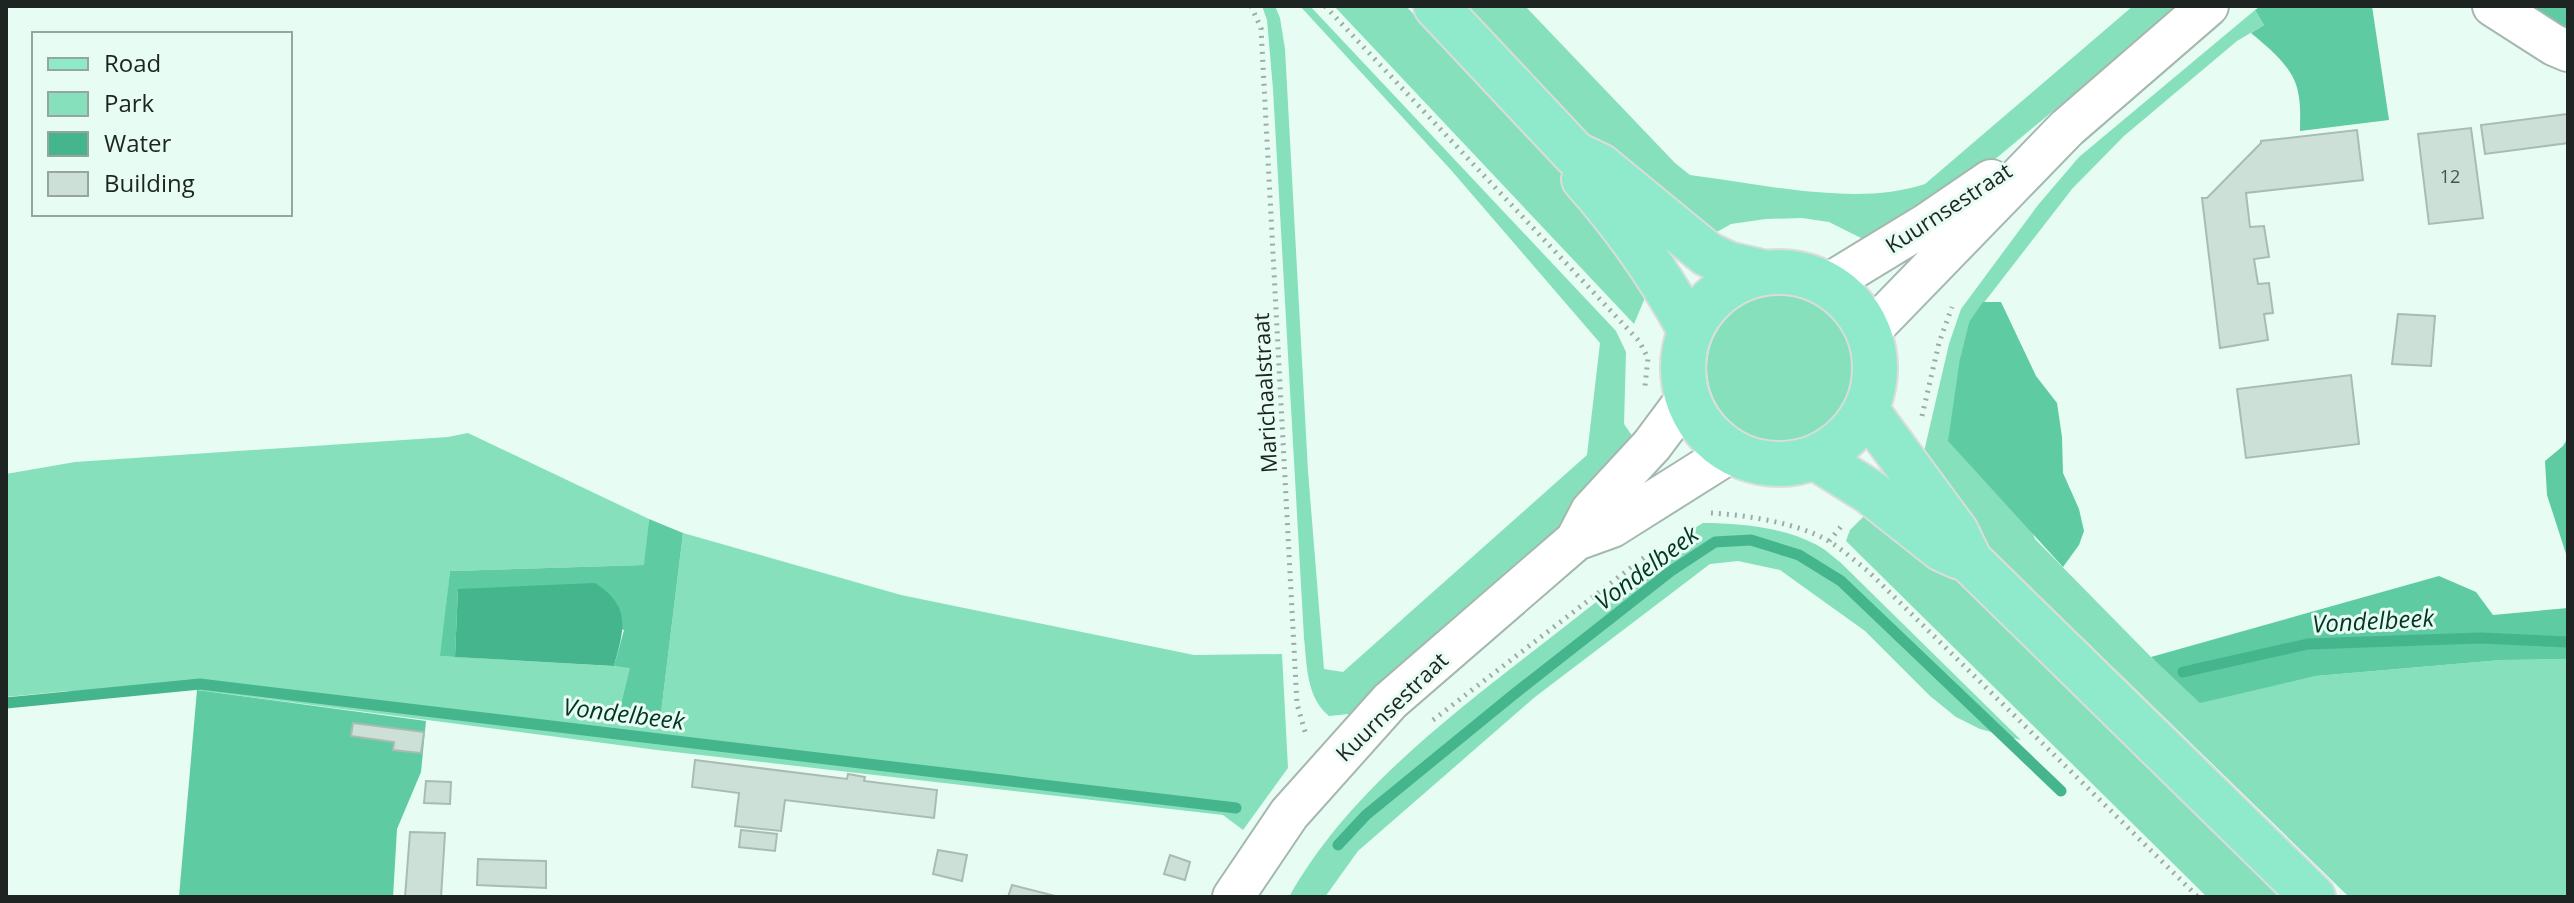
<svg xmlns="http://www.w3.org/2000/svg" width="2574" height="903" viewBox="0 0 2574 903" font-family="'Open Sans',sans-serif">
<style>
.green{fill:#87e0bc}
.forest{fill:#5ecba2}
.water{fill:#45b58d}
.lines{fill:none;stroke-linecap:round;stroke-linejoin:round}
.stream{stroke:#45b58d;stroke-width:11}
.building{fill:#cce0d7;stroke:#a9bcb3;stroke-width:2}
.minor-casing{stroke:#a5b8af;stroke-width:44}
.major-casing{stroke:#dbdcdb;stroke-width:48}
.path{stroke:#9dada6;stroke-width:5;stroke-dasharray:2 6;stroke-linecap:butt}
.minor{stroke:#fff;stroke-width:40}
.major{stroke:#8eeacb;stroke-width:44}
.labels{text-anchor:middle;dominant-baseline:central;stroke-width:6;stroke-linejoin:round;paint-order:stroke}
.number-label{font-size:18px;fill:#49534e}
.street-label{font-size:22px;fill:#1d2421;stroke:#e7fcf2}
.water-label{font-size:24px;font-style:italic;fill:#023526;stroke:#e7fcf2}
</style>
<rect width="100%" height="100%" fill="#e7fcf2"/>
<path class="green" d="M1262,6H1275L1280,18L1285,49L1308,471L1324,669L1343,672L1587,455L1600,343L1451,170L1300,6H1310L1616,331L1626,352L1624,424L1635,440L1583,508L1349,714L1329,716C1306,697 1307,665 1304,638L1273,89L1267,20Z
M1334,6H1406L1602,214L1647,293L1634,324Z
M1465,6H1525L1675,163L1690,175C1762,184 1857,207 1925,184L2133,6H2179L1951,196L1865,240L1829,222L1802,218L1766,219L1731,224L1708,237L1671,215L1557,105Z
M2255,10L2264,25L2237,41L2124,136L2072,189L1969,322L1960,358L2035,539L2151,657L2200,702L2316,676L2501,660L2568,659V897H2349L1971,529L1923,456L1949,344L1961,309L2038,205L2079,157Z
M1707 368a73 73 0 1 1 146 0a73 73 0 1 1-146 0Z
M468,433L649,519L645,565L450,571L441,656L630,667L660,721L683,533L901,595L1194,655L1282,654L1288,768L1243,830L1223,815L657,750L197,690L68,691L6,697V474L75,462L448,437Z
M1872,508L1940,563L2286,897H2207L1846,541L1850,530Z
M1703,523C1738,523 1782,527 1815,544C1824,548 1832,556 1840,562L2021,740L1980,729L1956,717L1930,696L1865,631L1780,570L1738,561L1710,564L1535,697L1358,851L1325,897H1289C1343,800 1436,727 1523,659C1576,618 1628,577 1681,536Z"/>
<path class="forest" d="M2261,6H2372L2389,120L2300,131C2300,119 2301,105 2298,92C2294,68 2269,48 2251,33L2264,25L2255,10Z
M2531,6H2568V30Z
M1983,302H2001L2036,376L2057,403L2062,437L2063,473L2079,509L2084,531L2079,545L2063,567L1948,441L1960,358L1969,322Z
M2568,438V560L2547,495L2545,461L2563,446Z
M649,519L683,533L660,721L620,709L630,668L614,666L624,630L458,589L455,657L440,656L450,571L644,565Z
M2439,576L2476,592L2493,615L2568,608V659L2501,660L2316,676L2200,703L2151,657Z
M197,690L426,721L421,772L397,829L393,897H179Z"/>
<path class="water" d="M595,583C632,607 624,629 614,666L455,657L458,589Z"/>
<g class="lines">
<path class="stream" d="M2183,672L2308,644L2480,638L2568,642
M6,703L200,684L1236,808
M1338,845L1366,815L1513,695L1671,571L1715,542L1751,540L1799,555L1841,581L2061,791"/>
</g>
<path class="building" d="M2568,114V143L2485,154L2481,125Z
M2471,128L2483,218L2429,224L2418,134Z
M2357,130L2363,180L2246,193L2250,227L2264,226L2269,257L2254,259L2258,284L2269,283L2273,313L2264,314L2268,340L2220,348L2202,198H2207L2261,143V141Z
M2398,314L2435,316L2431,366L2392,364Z
M2351,375L2359,444L2246,458L2237,389Z
M353,723L424,732L421,753L393,750L394,742L351,736Z
M695,760L847,779L848,774L865,777L864,781L937,790L934,818L785,800L781,831L735,826L739,793L692,787Z
M426,781L451,782L450,804L424,803Z
M741,830L777,834L775,851L739,847Z
M410,832L445,833L441,897H405Z
M938,850L967,855L962,881L933,874Z
M1170,855L1190,862L1185,880L1164,874Z
M478,859L546,861V888L477,885Z
M1012,885L1059,897H1008Z"/>
<g class="lines">
<g class="minor-casing">
<path id="minor" d="M2493,6L2554,45L2568,51
M1828,284L1928,223L1991,180
M1869,332L2067,128L2208,6
M1576,540L1591,511L1652,445L1687,398
M1233,897L1289,814L1390,701L1576,540L1612,527L1731,452"/>
</g>
<g class="major-casing">
<path id="major" d="M1436,6L1575,154L1600,166L1707,254L1728,264L1762,272
M1584,179C1625,225 1660,275 1690,330
M1683 368a96 96 0 1 1 192 0a96 96 0 1 1-192 0Z
M1867,411L1956,532L1970,561L2313,897
M1816,458L1870,492L1942,549L1960,557"/>
</g>
<path class="path" d="M1251,6L1261,28L1297,704L1306,735
M1325,6L1639,341L1648,358L1645,386
M1922,416L1939,343L1952,307
M1711,513C1746,515 1797,523 1827,540C1842,549 1855,561 1868,571L2198,897
M1829,541L1844,523
M1433,720L1650,553"/>
<use href="#minor" class="minor"/>
<use href="#major" class="major"/>
</g>
<g class="labels">
<g class="number-label">
<text x="2450" y="176">12</text>
</g>
<g class="street-label">
<text transform="translate(1948 207) rotate(-33)">Kuurnsestraat</text>
<text transform="translate(1264 393) rotate(-93)">Marichaalstraat</text>
<text transform="translate(1391 706) rotate(-44)">Kuurnsestraat</text>
</g>
<g class="water-label">
<text transform="translate(1646 567) rotate(-37)">Vondelbeek</text>
<text transform="translate(2373 620) rotate(-3)">Vondelbeek</text>
<text transform="translate(624 713) rotate(7)">Vondelbeek</text>
</g>
</g>
<rect width="2574" height="903" fill="none" stroke="#1d2421" stroke-width="16"/>
<rect x="32" y="32" width="260" height="184" fill="#e7fcf2" stroke="#96a69e" stroke-width="2"/>
<rect x="48" y="58" width="40" height="12" fill="#8eeacb" stroke="#96a69e" stroke-width="2"/>
<text x="104" y="72" font-size="24" fill="#1d2421">Road</text>
<rect x="48" y="92" width="40" height="24" fill="#87e0bc" stroke="#96a69e" stroke-width="2"/>
<text x="104" y="112" font-size="24" fill="#1d2421">Park</text>
<rect x="48" y="132" width="40" height="24" fill="#45b58d" stroke="#96a69e" stroke-width="2"/>
<text x="104" y="152" font-size="24" fill="#1d2421">Water</text>
<rect x="48" y="172" width="40" height="24" fill="#cce0d7" stroke="#96a69e" stroke-width="2"/>
<text x="104" y="192" font-size="24" fill="#1d2421">Building</text>
</svg>
